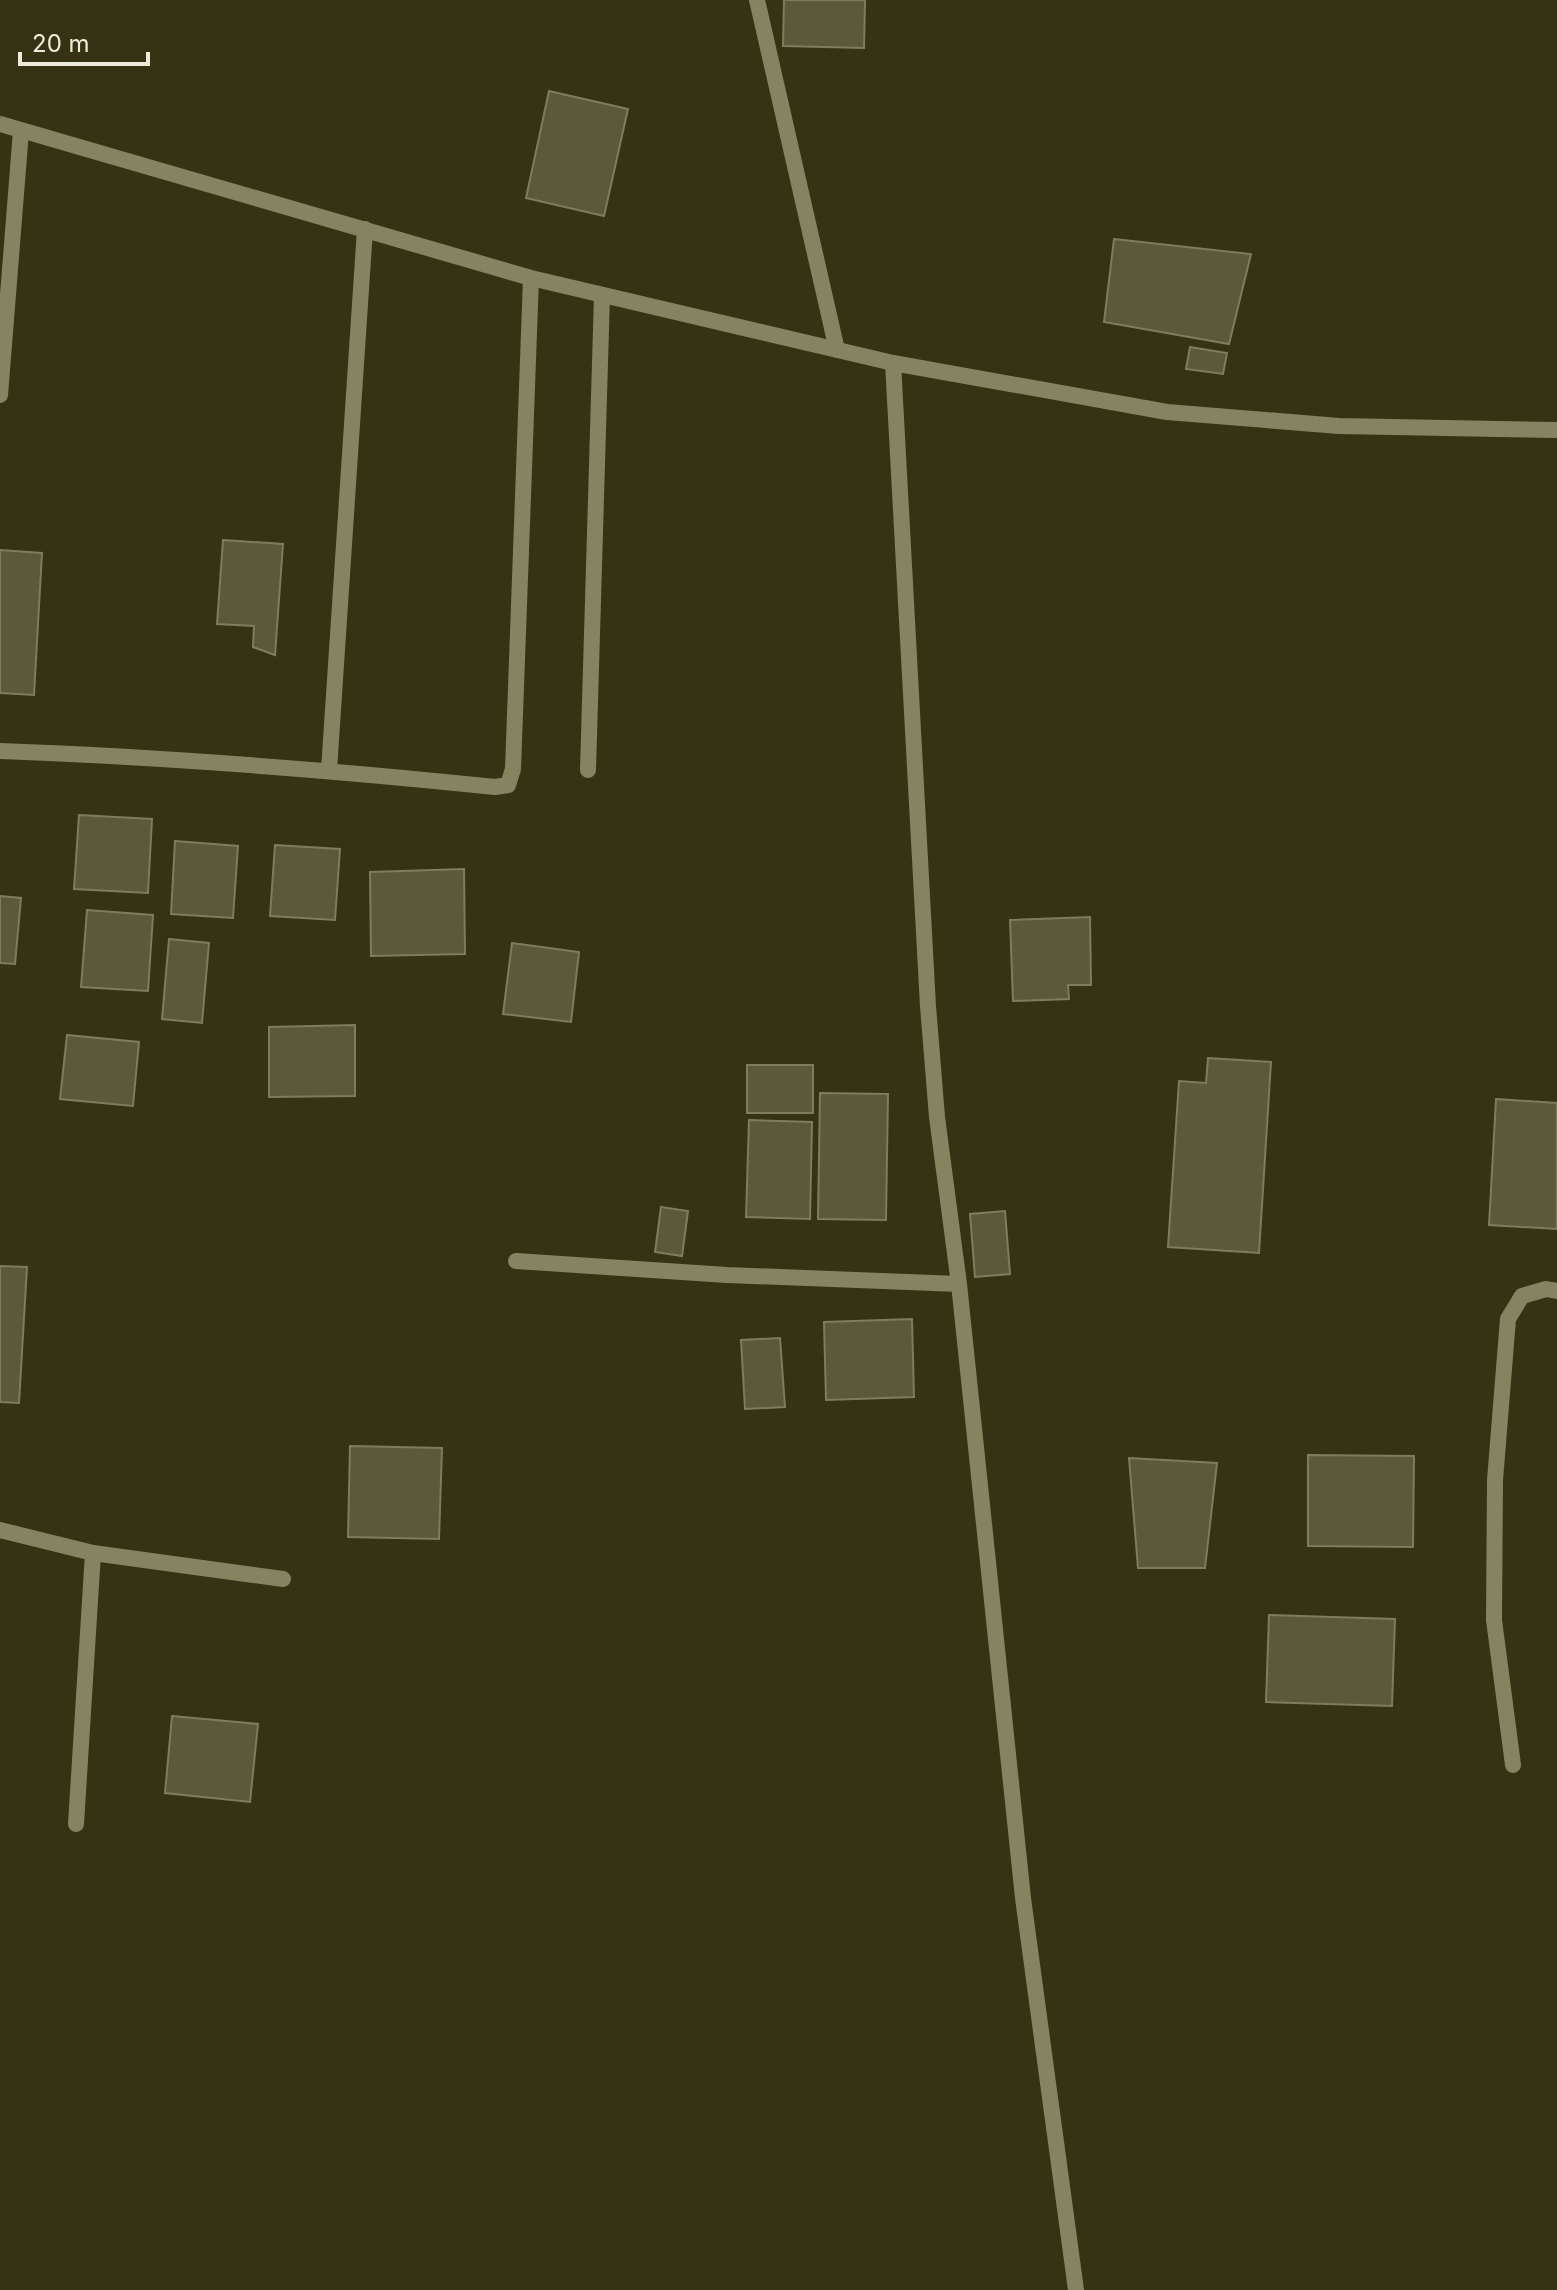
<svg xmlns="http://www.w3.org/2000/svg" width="1557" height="2290" viewBox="0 0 1557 2290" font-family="Inter,sans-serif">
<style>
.building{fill:#5c593a;stroke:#7f7c5c;stroke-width:2}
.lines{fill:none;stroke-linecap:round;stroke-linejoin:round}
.street{stroke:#868360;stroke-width:16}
</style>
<rect width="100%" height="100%" fill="#363214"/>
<path class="building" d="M784,0H865L864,48L783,46Z
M549,91L628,109L604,216L526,198Z
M1114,239L1251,254L1229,344L1104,322Z
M1190,347L1227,353L1223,374L1186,369Z
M223,540L283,544L275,655L253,647L254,626L217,624Z
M0,550L42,553L34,695L0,693Z
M79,815L152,819L148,893L74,889Z
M175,841L238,846L233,918L171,914Z
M275,845L340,849L335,920L270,916Z
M464,869L465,954L371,956L370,872Z
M0,896L21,898L15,964L0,963Z
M87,910L153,915L148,991L81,987Z
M1090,917L1091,985H1068L1069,999L1013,1001L1010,920Z
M169,939L209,943L202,1023L162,1019Z
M512,943L579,952L571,1022L503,1014Z
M355,1025V1096L269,1097V1027Z
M67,1035L139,1042L133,1106L60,1099Z
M1208,1058L1271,1062L1259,1253L1168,1247L1179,1081L1206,1083Z
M747,1065H813V1113H747Z
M820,1093L888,1094L886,1220L818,1219Z
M1496,1099L1557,1103V1229L1489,1225Z
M749,1120L812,1122L810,1219L746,1217Z
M661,1207L688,1211L682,1256L655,1252Z
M1005,1211L1010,1274L975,1277L970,1214Z
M0,1266L27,1267L19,1403L0,1402Z
M912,1319L914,1397L826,1400L824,1322Z
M780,1338L785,1407L745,1409L741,1340Z
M350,1446L442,1448L439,1539L348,1537Z
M1308,1455L1414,1456L1413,1547L1308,1546Z
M1129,1458L1217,1463L1205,1568H1138Z
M1269,1615L1395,1619L1392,1706L1266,1702Z
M172,1716L258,1724L250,1802L165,1793Z"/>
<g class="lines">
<path class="street" d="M757,0L837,350
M0,124L531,278L893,363L1167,412L1339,426L1557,430
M893,363L928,1006L937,1117L959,1284L1023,1898L1076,2290
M0,395L21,131
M0,751C165,757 330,770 495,787L508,785L513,769L531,278
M329,770L365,229
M588,770L602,295
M516,1261L727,1275L959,1284
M0,1530L93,1553L283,1579
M1513,1765L1494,1620L1495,1480L1508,1319L1522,1296L1546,1289L1557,1291
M76,1824L93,1553"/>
</g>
<path d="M20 52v12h128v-12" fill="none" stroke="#edecda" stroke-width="4"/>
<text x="32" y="52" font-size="24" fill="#edecda" stroke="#363214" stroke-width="6" paint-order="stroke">20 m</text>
</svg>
